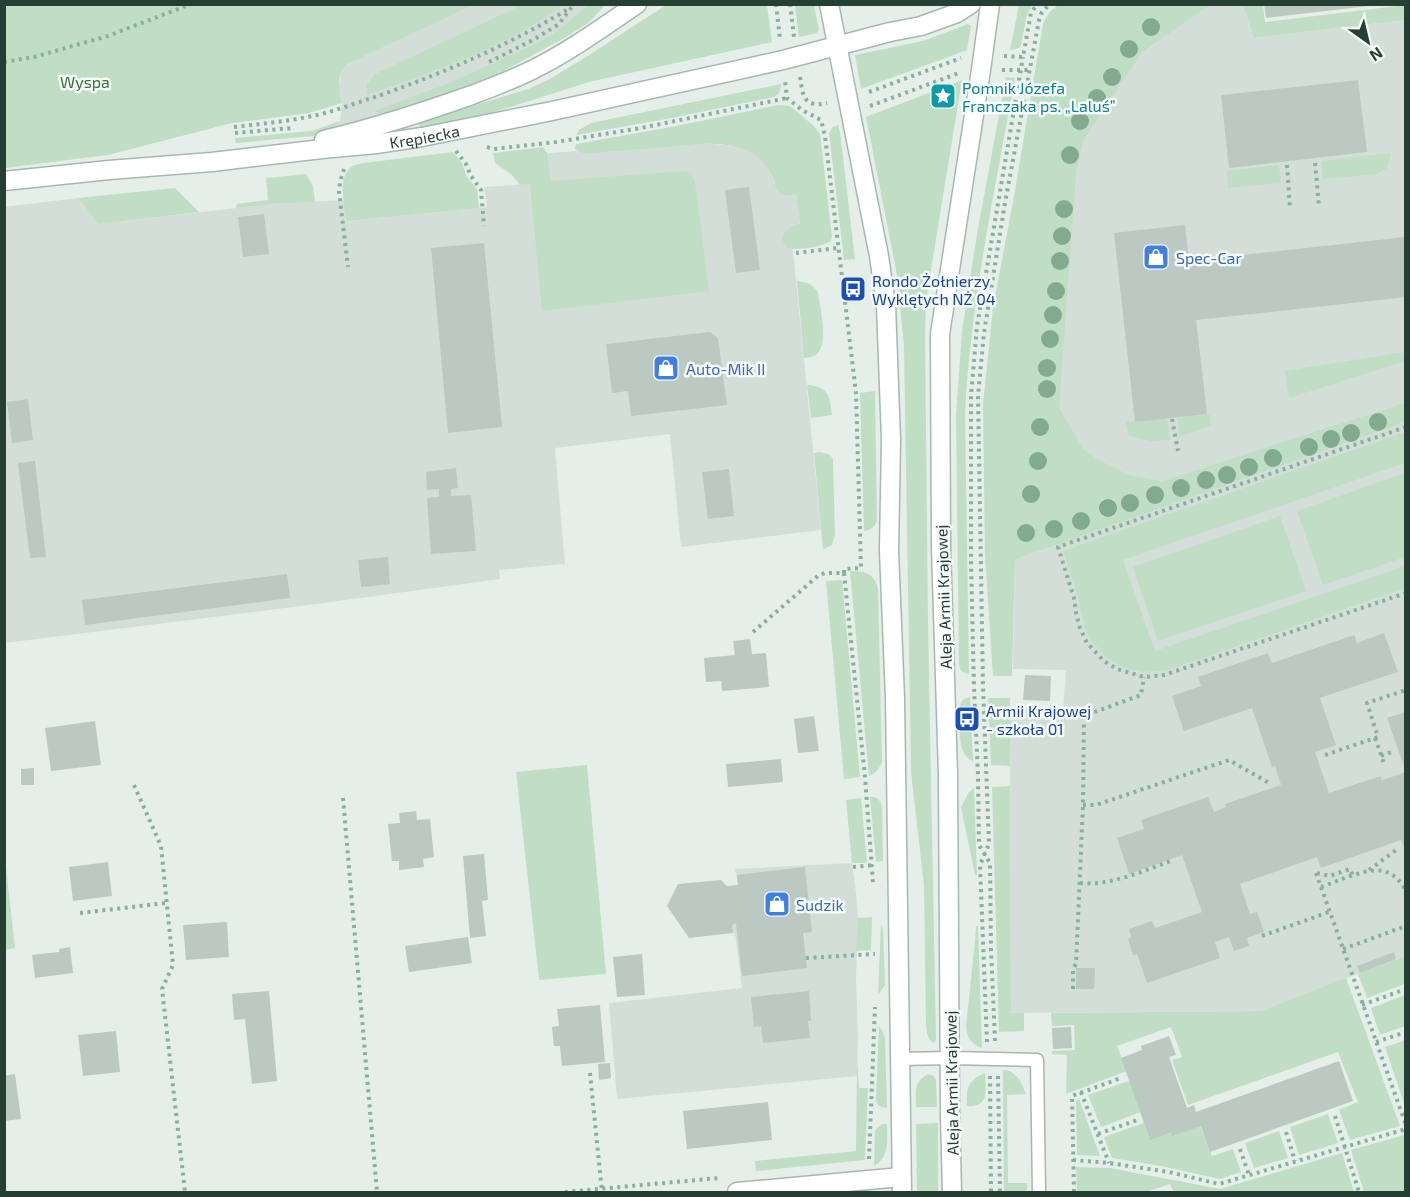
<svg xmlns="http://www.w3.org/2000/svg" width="1410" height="1197" viewBox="0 0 1410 1197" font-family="'Exo 2',sans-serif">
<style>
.built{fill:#d4ded8}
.green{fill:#c0dec4}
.building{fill:#bbc9c2}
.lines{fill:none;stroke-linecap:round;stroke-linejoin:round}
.lane-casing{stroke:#a8b6af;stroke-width:15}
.street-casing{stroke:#a8b6af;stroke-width:21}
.secondary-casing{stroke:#a5b9af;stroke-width:21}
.path{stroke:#88b09e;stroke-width:4;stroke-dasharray:3 4.5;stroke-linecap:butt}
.lane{stroke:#fff;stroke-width:12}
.street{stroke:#fff;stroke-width:18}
.secondary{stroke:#fff;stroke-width:18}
.tree{fill:#82ab8d}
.labels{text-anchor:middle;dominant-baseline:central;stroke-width:5;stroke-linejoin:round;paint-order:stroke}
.park-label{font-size:16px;fill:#317542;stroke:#f6faf8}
.culture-label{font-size:16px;fill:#0d838f;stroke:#f6faf8;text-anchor:start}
.street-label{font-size:16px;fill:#253f35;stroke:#f6faf8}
.shop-label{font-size:16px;fill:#366cbe;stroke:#f6faf8;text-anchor:start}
.transit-label{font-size:16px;fill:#164399;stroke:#f6faf8;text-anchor:start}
</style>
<rect width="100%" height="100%" fill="#e6eee9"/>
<path class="built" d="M419,5H605L588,23L564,38L503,71L425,103L329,132L340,121L342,103L339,85L342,70Z
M1172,5H1243L1254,38L1405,20V956L1260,1011L1011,1013L1010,707L1063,710L1066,670L1013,669L1015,559L1058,173Z
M698,144H713L735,146L749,151L757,156L767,166L772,176L777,190L786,195L796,194L800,224L786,248L793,250L821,530L681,547L670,434L555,448L565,564L499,570L500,579L309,605L5,643L4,207L78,198L98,224L270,204L344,200L348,221L487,207L484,187L530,184L527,155L577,151L585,154Z
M852,863L856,893L858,918L856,978L858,1036L857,1076L617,1099L609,1003L742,988L735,933H733L732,925L746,923L735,869Z"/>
<path class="green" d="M5,4H473V5L349,63C335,76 339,86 342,103L309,113L232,123L108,155L5,168Z
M522,5H563C505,48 434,72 366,95L367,84L375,74Z
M588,5H605L588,23L564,38L503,71L425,103L390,115L381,114L374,111L447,84L538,43L557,31Z
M666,5H767L772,42L589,82L488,114L422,128L419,125L420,122L528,89L548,80L586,57Z
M795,5H814L819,30L817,33L799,37Z
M1019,5H1032L1027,15L1021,45L1019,48L1010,50Z
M1059,5H1210L1142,52L1083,141L1076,173L1059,408L1084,450L1099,460L1129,475L1162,481L1405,403V422L1015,559L1012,676H993L985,556L983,404L993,307L1013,202L1043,24C1047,14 1051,10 1059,5Z
M1243,5H1263L1265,22L1405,5V20L1254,38Z
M968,24L971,26L967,50L861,89L855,55L923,41Z
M1006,77L1015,78C995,189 971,300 965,412L969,674C963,673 960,671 959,665L956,415L962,331L977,234Z
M962,80L926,300L925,333L928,623L936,1040L934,1043C927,1040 927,1031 926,1025L924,886L911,772L904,346L897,275L866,117L934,91L937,100L949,97L948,86Z
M781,84C781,91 779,94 774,97L672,118L576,135L579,130L591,123Z
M778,105L790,106L814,126L820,134L832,236L831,241C821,247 797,251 786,248C777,236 788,226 800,224L796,194C790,195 784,197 779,192C775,189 775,184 774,180C767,163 755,152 737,147C715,141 690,145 668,147C640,149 612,152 585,154L577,151L575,148L576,144L671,127Z
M340,121L329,132L313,136L236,143L235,138L312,131Z
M838,125L840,132L855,259L844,260L829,133L833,127Z
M543,147L547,153L551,181L684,171L691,173L695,182L709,291L542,311L530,184L520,185L512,175L495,163L493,153Z
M453,152L462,163L467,177L477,189L479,208L347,221C345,206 337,180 350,168C353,165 359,164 363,163Z
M1391,153L1387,168L1377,174L1323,179L1321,161Z
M1279,165L1281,183L1228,188L1227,171Z
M306,174L313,186L315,202L270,204L236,208L237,204L268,200L266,178Z
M175,188L199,212L98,224L78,198Z
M797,281C806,282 814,284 818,293C820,307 829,343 817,354C814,357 808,357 804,358Z
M1405,352V361L1289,398L1285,371Z
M807,385C828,386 830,396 832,415L811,418Z
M875,391L877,520C875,527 871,530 864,531L860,393Z
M1209,414L1211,425L1180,437L1177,418Z
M1167,418L1170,440L1151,441L1129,436L1126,422Z
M1405,432V463L1123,560L1155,651L1405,566V588L1168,670L1142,672L1122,667L1104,655L1093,643L1085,629L1078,597L1063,551Z
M820,452L830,455L833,459L835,535L832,545L823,549L814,453Z
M1405,473V557L1323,585L1297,511Z
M1280,516L1306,591L1158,641L1133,567Z
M850,571C864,571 875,573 878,589L882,762C879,769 876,773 869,776Z
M842,580L860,777L844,779L826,581Z
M970,697L973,762C969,759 965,756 963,751C959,744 957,707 962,701C964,698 967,698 970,697Z
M988,698H1010V766L991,765Z
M587,765L606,974L539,980L516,772Z
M1010,786L1011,1013H1024V1031L999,1032L992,787Z
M974,788L977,875H975L961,807L969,792Z
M870,797C877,796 881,801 882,807L883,861L876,862Z
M861,798L867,863H852L846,800Z
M4,849L15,948L5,950H4Z
M872,917L871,950L856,951L858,918Z
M881,924L883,929L885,985L878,995Z
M976,926H978L982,1048C971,1044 967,1038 966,1026L975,941Z
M1405,956V984L1367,998L1358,974Z
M1346,978L1400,1126L1350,1140L1339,1110L1358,1102L1338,1052L1188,1105L1172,1060L1182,1057L1171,1027L1117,1046L1127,1071L1066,1094L1067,1055L1052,1054V1051L1075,1050L1074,1025L1052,1026L1051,1013L1260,1011Z
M1405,995V1026L1380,1035L1371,1008Z
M879,1026L882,1030L885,1038L887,1108C880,1107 877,1106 876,1099Z
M1406,1040V1106H1405L1385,1047Z
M857,1058L859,1088H868L865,1160L756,1171L755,1161L856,1151Z
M1003,1070C1016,1070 1022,1083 1026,1094L1007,1095L1008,1183H1027V1192H1004Z
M985,1073C985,1083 989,1102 977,1105C974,1106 970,1106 967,1106C966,1088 968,1080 985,1073Z
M928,1074L934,1076L936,1080L937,1107H916C916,1092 913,1082 928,1074Z
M1129,1081L1141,1112L1101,1127L1088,1095Z
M1079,1099L1100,1156L1077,1155L1076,1101Z
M1328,1114L1338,1143L1299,1155L1290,1127Z
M1198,1120L1212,1156L1233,1149L1241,1172L1220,1179L1161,1166L1112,1158L1104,1137L1144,1123L1149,1138Z
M938,1123V1192H917L916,1124Z
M882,1124H887C887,1140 890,1157 874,1166L875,1132L876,1129Z
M1279,1131L1288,1158L1254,1168L1245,1143Z
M1404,1135L1406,1140L1405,1192H1364L1351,1150Z
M1342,1153L1354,1192H1174L1170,1184L1146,1192H1077L1076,1167L1110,1168L1220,1189Z"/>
<path class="building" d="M1264,4H1369V6L1266,18Z
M1358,80L1367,152L1229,168L1221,95Z
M749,187L760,270L736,273L725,190Z
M264,214L269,254L243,257L238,217Z
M1185,225L1189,261L1406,237V297L1196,320L1207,414L1135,422L1114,233Z
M484,243L502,427L448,433L431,248Z
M710,332L718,338L727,405L631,416L628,391L612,393L606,344Z
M28,399L33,440L12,443L7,402Z
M35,461L46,557L30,558L18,463Z
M456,468L458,488L451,489V496L471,495L476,551L431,554L427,498L439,497V489L427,490L426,472Z
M729,469L734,516L708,519L702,472Z
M388,557L390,584L361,587L358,560Z
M287,574L290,598L85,625L82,600Z
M1384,633L1398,672L1320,698L1336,745L1315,752L1329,793L1381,776L1382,780L1406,772V851L1401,840L1321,868L1317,857L1240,884L1250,914L1257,912L1264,932L1247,938L1249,946L1234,951L1229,937L1215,942L1220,958L1147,983L1137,954L1133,955L1128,939L1131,937L1129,929L1152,921L1155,928L1202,912L1182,855L1129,874L1117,838L1144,829L1141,820L1208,797L1214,812L1226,807L1225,804L1281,785L1275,766L1272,767L1252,708L1184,731L1172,696L1201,686L1198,677L1268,653L1272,663L1354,635L1357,643Z
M750,639L752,654L766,653L769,687L722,691L721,681L706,682L704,658L735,655L733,641Z
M1025,675L1051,676L1050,701L1023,700Z
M1406,712V769H1405L1387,718Z
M814,716L819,751L798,753L794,719Z
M95,721L101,765L51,771L45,728Z
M781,759L783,782L728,787L726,764Z
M34,768V785H21V769Z
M416,811L417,820L430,819L434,857L423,859L424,867L399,870V861H392L388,824L400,823L399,813Z
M484,854L488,900L482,901L486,936L470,938L463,856Z
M108,862L112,896L73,901L69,867Z
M805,867L812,932L803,933L807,968L742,976L736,924L732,925L733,933L689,938L667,906L678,884L721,880L727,886L738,885L737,875Z
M227,922L229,957L186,960L183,925Z
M468,937L472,963L409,972L405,946Z
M70,947L73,973L35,978L32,955L59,952V949Z
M1394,952L1396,959L1360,973L1357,966Z
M642,954L645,995L617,997L613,957Z
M1076,968H1095L1094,989H1076Z
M269,991L277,1081L252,1084L245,1019L234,1020L232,994Z
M809,991L811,1021H808L810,1038L763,1043L761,1026L754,1027L751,997Z
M600,1005L605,1062L562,1066L560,1046H554L552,1027L559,1026L557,1009Z
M1071,1027L1072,1048L1053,1049L1052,1028Z
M116,1031L120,1072L83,1076L78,1035Z
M1169,1036L1176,1055L1169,1057L1187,1108L1194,1105L1196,1112L1339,1061L1353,1101L1210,1152L1201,1126L1172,1136L1171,1132L1150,1140L1121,1058L1142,1050L1141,1046Z
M610,1063L611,1078L599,1080L598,1064Z
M15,1074L21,1119L4,1121V1076Z
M768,1102L772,1140L687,1149L683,1111Z"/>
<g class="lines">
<g class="lane-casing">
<path id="lane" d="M900,1059L951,1058L1037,1060L1039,1192"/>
</g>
<g class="street-casing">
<path id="street" d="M737,1192L901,1177"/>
</g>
<g class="secondary-casing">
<g id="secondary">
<path d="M829,4L879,256L886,305L891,440L889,551L895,698L902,1192"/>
<path d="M324,140C374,128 421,113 469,96C490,88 512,80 532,70C569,52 603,27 637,4"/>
<path id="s1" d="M4,181L109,170L212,162L322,149L376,144L422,137L552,111L783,60L890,32L921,26L957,13L971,4"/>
<path d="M952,1192L950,1115L948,775L941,547L940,334L981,70L990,4"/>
</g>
</g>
<path class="path" d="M776,4L780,39
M790,4L794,37
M1004,56L1023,57L1031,13L1037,4
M4,62L34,57L108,36L191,4
M489,62L533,40L559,24L574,4
M1002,70H1030
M800,77C803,97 804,108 827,103
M869,92L961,58
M870,106L959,73
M234,127C259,124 283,122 307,117C331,113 355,103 378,96C446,72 509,45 570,8
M235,133L292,128
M487,147L494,149L556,142L641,128L787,98
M456,151L466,164L471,176L481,190L484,226
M1315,163L1319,206
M1287,165L1290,208
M344,169L340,182L339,192L348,267
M796,253L838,248
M1172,419L1178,451
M1406,427L1058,547L1074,598L1076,613L1080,628L1087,643L1104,661L1117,669L1144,677L1164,675L1406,593
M844,573L865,777L873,883
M753,632L819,575L825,573H844V569L861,568L856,393L825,136L821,120L802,110L787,98L785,80
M1375,738L1385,766
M1325,755L1378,737L1367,703L1406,690
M1381,756L1394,751
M134,785L161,846L173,965L162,989L185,1192
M343,798L377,1192
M1083,805H1096L1229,760L1269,783
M853,867L873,865
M1369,870L1399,848
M1316,873L1406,1125
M1317,873L1330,876L1350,869L1353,876
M1080,883C1111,886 1142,871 1171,861
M1321,887C1339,881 1372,864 1389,873C1396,876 1401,883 1406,890
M80,913L166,903
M1262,936L1329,912
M1343,949L1406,926
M806,958L875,954
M1073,989V969L1076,964L1083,805L1084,716L1141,695L1144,677
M1362,1005L1406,989
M995,1041L991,949L990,863L979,845L978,775L974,688L971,561V396L977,326L1023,57
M987,1042L980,865L989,844L983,687L978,396L984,333L1005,203L1039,20L1042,12L1050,4
M1376,1042L1406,1032
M590,1073L602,1192
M990,1076L991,1192
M998,1076L1000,1192
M1081,1092L1109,1163
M1335,1116L1359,1192
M1286,1132L1295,1161
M1098,1134L1137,1120
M1240,1149L1249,1175
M869,1159L875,1007
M1073,1160L1109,1163L1169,1172L1219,1184L1406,1129
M565,1192L719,1178
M1074,1192L1072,1096L1121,1078"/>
<use href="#lane" class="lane"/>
<use href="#street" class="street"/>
<use href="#secondary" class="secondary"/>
</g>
<g class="tree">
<circle cx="1151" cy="27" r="9"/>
<circle cx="1129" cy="49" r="9"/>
<circle cx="1112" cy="77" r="9"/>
<circle cx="1097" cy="98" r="9"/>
<circle cx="1080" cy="121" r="9"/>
<circle cx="1070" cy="155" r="9"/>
<circle cx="1064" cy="209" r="9"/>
<circle cx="1062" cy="236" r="9"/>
<circle cx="1060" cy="261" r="9"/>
<circle cx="1056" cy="291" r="9"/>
<circle cx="1053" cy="315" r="9"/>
<circle cx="1050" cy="339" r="9"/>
<circle cx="1047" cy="368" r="9"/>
<circle cx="1047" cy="389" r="9"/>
<circle cx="1378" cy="422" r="9"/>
<circle cx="1040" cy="427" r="9"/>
<circle cx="1351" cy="433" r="9"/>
<circle cx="1331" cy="439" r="9"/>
<circle cx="1309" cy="447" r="9"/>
<circle cx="1273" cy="458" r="9"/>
<circle cx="1038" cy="461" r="9"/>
<circle cx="1249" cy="467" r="9"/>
<circle cx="1227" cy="475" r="9"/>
<circle cx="1206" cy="480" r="9"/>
<circle cx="1181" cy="488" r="9"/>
<circle cx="1031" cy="494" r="9"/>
<circle cx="1155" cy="495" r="9"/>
<circle cx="1130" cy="503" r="9"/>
<circle cx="1108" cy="508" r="9"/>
<circle cx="1081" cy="521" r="9"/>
<circle cx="1054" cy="529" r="9"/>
<circle cx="1026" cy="533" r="9"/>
</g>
<defs>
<g id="sight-square" transform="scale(1.35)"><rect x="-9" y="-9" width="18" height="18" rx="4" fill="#0f9aa8" stroke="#f6faf8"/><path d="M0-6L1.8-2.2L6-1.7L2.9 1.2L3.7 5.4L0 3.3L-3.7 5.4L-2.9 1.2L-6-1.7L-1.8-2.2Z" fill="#fff"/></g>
<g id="shop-square" transform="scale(1.35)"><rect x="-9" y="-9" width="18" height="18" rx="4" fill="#3f7fe0" stroke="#f6faf8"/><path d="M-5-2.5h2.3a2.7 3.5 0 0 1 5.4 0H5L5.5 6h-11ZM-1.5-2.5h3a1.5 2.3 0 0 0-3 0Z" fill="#fff"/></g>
<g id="bus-square" transform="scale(1.35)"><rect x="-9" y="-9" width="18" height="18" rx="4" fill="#1a4fb4" stroke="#f6faf8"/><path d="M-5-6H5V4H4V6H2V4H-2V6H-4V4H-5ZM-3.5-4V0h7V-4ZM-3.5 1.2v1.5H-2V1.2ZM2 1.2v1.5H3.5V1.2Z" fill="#fff"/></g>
</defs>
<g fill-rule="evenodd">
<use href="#sight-square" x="943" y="96"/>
<use href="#shop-square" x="1156" y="257"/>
<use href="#bus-square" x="853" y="289"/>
<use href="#shop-square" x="666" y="368"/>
<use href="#bus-square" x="967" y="719"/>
<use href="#shop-square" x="777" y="904"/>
</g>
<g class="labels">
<g class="park-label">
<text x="85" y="81">Wyspa</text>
</g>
<g class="culture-label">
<text x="962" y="87">Pomnik Józefa<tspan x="962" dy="18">Franczaka ps. „Laluś”</tspan></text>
</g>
<g class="street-label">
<text stroke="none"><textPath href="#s1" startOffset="423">Krępiecka</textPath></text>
<text transform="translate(943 597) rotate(-92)">Aleja Armii Krajowej</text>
<text transform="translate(951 1083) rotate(-91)">Aleja Armii Krajowej</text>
</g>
<g class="shop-label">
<text x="1176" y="257">Spec-Car</text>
<text x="686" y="368">Auto-Mik II</text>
<text x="796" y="904">Sudzik</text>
</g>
<g class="transit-label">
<text x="872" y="280">Rondo Żołnierzy<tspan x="872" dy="18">Wyklętych NŻ 04</tspan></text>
<text x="986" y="710">Armii Krajowej<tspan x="986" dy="18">- szkoła 01</tspan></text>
</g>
</g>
<rect width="1410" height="1197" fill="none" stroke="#253f35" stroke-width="12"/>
<g transform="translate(1368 42) rotate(146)" stroke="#f6faf8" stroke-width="4.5" paint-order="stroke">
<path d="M0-4.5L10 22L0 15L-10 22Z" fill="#253f35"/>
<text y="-9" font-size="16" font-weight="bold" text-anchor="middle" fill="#253f35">N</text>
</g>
</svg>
